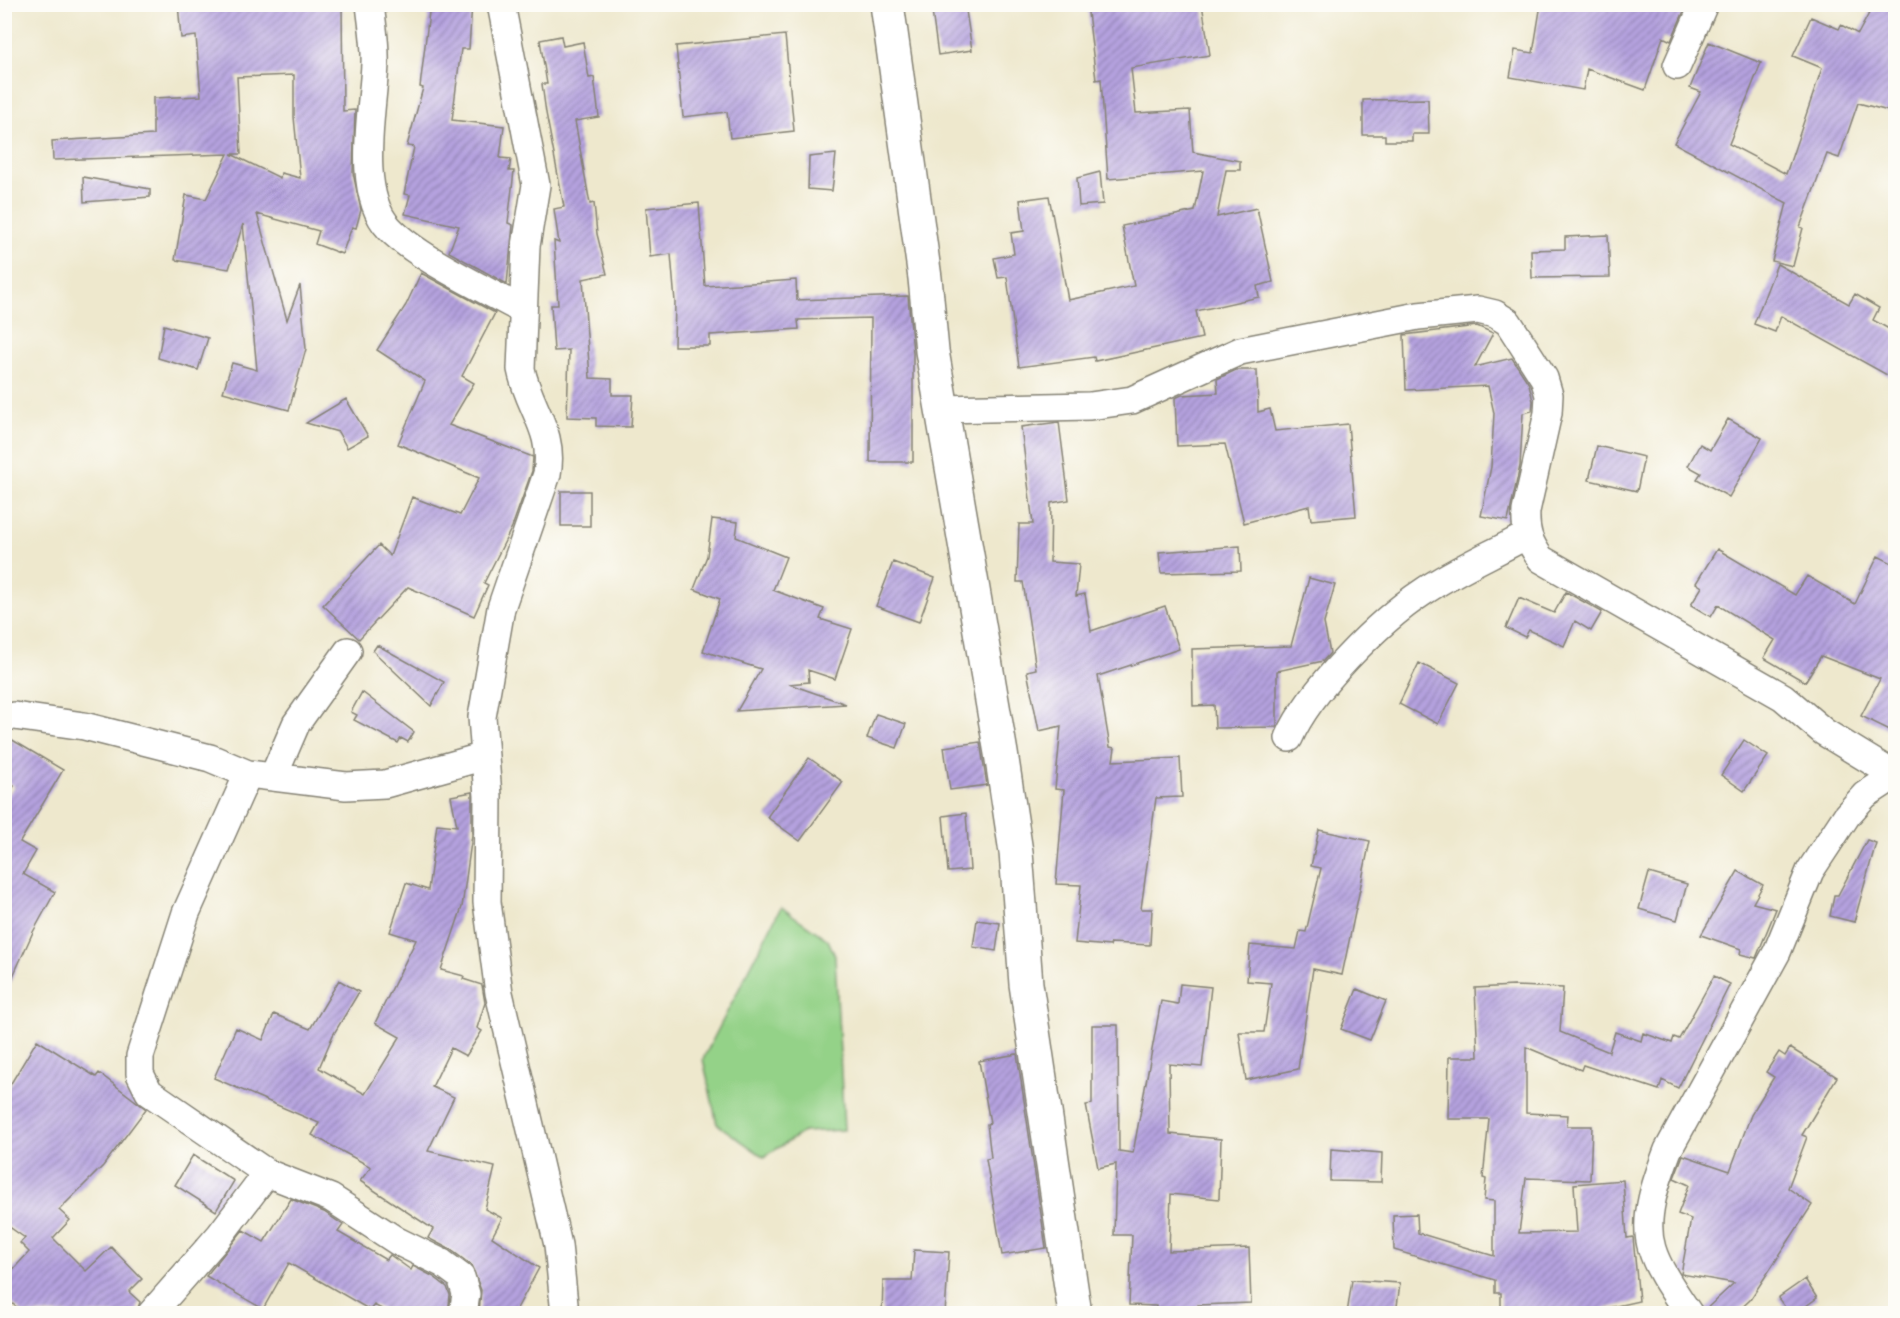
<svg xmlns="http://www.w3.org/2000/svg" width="1900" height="1318" viewBox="0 0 1900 1318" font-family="Dekko,sans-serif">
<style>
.green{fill:#94d288;stroke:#587752;stroke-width:1.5}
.building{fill:url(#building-hatch);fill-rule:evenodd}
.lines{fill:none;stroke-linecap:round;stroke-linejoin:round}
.minor-casing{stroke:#858274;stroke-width:30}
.tertiary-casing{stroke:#858274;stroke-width:36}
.minor{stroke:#fff;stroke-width:27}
.tertiary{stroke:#fff;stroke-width:33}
</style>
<defs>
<pattern id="building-hatch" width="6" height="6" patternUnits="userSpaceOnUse" patternTransform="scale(1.5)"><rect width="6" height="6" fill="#b5a2df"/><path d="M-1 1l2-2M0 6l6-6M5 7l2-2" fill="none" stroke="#9283b4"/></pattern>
</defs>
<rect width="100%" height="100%" fill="#fdfcf7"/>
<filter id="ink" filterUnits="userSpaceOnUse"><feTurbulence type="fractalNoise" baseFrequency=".0167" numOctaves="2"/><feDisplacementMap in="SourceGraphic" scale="12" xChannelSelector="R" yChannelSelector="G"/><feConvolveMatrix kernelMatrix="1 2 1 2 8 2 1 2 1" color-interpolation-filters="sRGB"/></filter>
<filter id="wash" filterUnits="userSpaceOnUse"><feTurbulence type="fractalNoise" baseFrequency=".008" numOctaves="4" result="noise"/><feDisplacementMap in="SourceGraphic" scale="24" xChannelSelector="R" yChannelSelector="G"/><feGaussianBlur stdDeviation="1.35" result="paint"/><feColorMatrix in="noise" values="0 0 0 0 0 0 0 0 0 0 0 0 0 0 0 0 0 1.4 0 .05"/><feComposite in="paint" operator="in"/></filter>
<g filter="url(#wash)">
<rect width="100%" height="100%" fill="#eee8cd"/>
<path class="green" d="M781,907L828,940L835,956L844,1130L803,1132L764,1157L717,1124L703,1059Z"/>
<g id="blocks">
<path class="building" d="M178,4H342L343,111L355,110L353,173L361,210L356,228L352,227L342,254L315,244L319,231L257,214L287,320L300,285L306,349L289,410L223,392L232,363L257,370L243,224L229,269L175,260L186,195L206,199L228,154L53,160L52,141L153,135V98L201,96L196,36L181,38ZM294,75V117L300,178L281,173L280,178L231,154H241L237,77Z
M430,4H472L469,49H461L452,120L504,126L500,158L511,159L509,171H514L508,223L513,225L507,284L449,252L459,226L405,214L410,195L404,194L414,147L407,146L423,88L420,87Z
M931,4H965L972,50L938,55Z
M1087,4H1202L1210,55L1131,68L1136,113L1190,110L1193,152L1240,161V170H1226L1217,217L1257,208L1273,282L1257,286L1259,297L1196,311L1202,338L1095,361L1094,357L1019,367L1007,277L998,278L994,258L1014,254L1011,233L1024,231L1020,200L1049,196L1068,300L1134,286L1122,226L1195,211L1203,171L1108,179L1101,79L1096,80Z
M1541,4H1687L1671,41L1663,37L1645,90L1587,69L1583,90L1510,77L1515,50L1533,53Z
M1874,4H1896V113L1858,103L1839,158L1827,154L1800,227L1803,228L1793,266L1772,261L1787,203L1674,143L1701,92L1690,88L1709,42L1761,63L1729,144L1786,174L1822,68L1793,56L1811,17L1839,29L1841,25L1858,34Z
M785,35L794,131L730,138L727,112L683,117L676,46Z
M561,36L563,46L583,42L589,78L594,77L599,117L575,121L590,204L594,203L597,234L607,274L583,279L590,378L612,379V395H633L631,427L596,426V418L567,417L569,350L554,351L551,305H558L554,241L559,243L554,209L564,207L546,113L542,84H547L540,40Z
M1428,99L1429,134H1412V141H1385V135H1363V100Z
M836,154L832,191L808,189L809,157Z
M1100,172L1103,204L1079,206L1077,178Z
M83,177L150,189V197L84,202Z
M699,203L705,286L796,280L797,300L908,296L913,353V462H870L871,318L798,320L799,329L710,335V346H674L675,302L671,254L650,257L646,208Z
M1608,235L1610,277L1532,278L1531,250L1565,249V237Z
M1777,264L1849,304L1855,294L1879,308L1873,320L1896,333V380L1781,316L1775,332L1754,324Z
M421,273L495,313L462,376L474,383L449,425L533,457L532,471L512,527L484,583L488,585L474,616L408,587L359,639L323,605L379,545L390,556L412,497L460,515L479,478L398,444L425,381L377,350L406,305Z
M164,325L208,338L198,370L158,358Z
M1477,326L1493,333L1475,367L1512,358L1529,384L1533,401L1532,411L1523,413L1520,466L1508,521L1481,516L1491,467L1494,413L1488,386L1406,390L1404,335Z
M1236,370H1257L1258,412L1270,409L1275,431L1348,424L1356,516L1311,520L1309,506L1244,523L1225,444L1177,446L1175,398L1182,395L1218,393L1217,379Z
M346,399L368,436L347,448L338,432L306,423Z
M1728,419L1762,438L1729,497L1697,479L1701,473L1688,466L1700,444L1710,450Z
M1059,422L1069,500L1051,503L1050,562L1079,564L1076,596L1085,594L1091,631L1165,606L1179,649L1098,676L1110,747L1115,748L1113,761L1180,758L1182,797L1156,798L1141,909H1152L1150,945L1111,943L1110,946L1075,943L1081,885L1056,884L1064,790L1055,789L1061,726L1039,731L1027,671L1036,669L1023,582H1017L1019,524H1033L1021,427Z
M1597,446L1644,457L1637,491L1589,480Z
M561,491H590V526H561Z
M712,519L738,522L736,537L786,557L773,590L824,609L820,619L852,629L835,679L808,670L809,682L789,684L846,704L737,711L761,669L703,651L720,599L694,589L707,556Z
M1240,546L1241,571L1161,573L1159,552Z
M1717,549L1795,595L1807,576L1855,604L1878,556L1896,565V733L1861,716L1880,679L1821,656L1805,682L1764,658L1775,640L1718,605L1711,617L1691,605L1702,587L1696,583Z
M893,562L935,578L919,622L876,606Z
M1309,578L1335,585L1324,623L1330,653L1323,661L1277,671V727L1215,728L1214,705L1193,706L1192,649L1291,646Z
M1566,592L1602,612L1591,631L1575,621L1564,646L1529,630L1525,637L1506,628L1519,598L1554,613Z
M377,645L444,682L431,706L373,651Z
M1419,663L1459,683L1438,724L1399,704Z
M362,692L414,732L408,742L401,738L398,743L354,720L357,715L351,712Z
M876,714L906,724L897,748L867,738Z
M4,735L63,770L20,842L36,851L23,874L55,892L33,932L4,996V802L14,786L4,781Z
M1744,740L1768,756L1744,791L1721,775Z
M980,742L987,785L950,790L944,747Z
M809,758L843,782L800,841L767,817Z
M472,792V835L462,907L441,970L464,976L463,979L482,985L485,1003L477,1028L482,1031L466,1056L451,1048L432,1087L454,1097L428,1151L495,1167L485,1209L502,1218L492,1237L539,1268L514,1314H479L481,1290L471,1265L451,1250L428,1238L433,1229L360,1181L371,1167L312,1135L319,1123L214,1078L236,1028L263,1040L274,1014L310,1029L339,980L359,992L333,1035L319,1068L365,1094L400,1037L375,1023L416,940L390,932L406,883L428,890L437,824L457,826L451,796Z
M966,813L970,870L948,872L943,816Z
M1319,830L1370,841L1342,975L1313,969L1298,1069L1246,1080L1239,1032H1264L1271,983L1247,981L1250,945L1296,949L1300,931L1306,932L1321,868L1311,866Z
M1867,840L1876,843L1854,922L1830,916L1834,895H1838Z
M1738,871L1763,885L1753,903L1776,909L1756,958L1740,954L1741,949L1701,935Z
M1649,873L1687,884L1677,920L1639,909Z
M977,920L1000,923L996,951L973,947Z
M1714,976L1730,984L1678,1088L1662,1080L1659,1090L1583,1065L1581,1070L1526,1047V1113L1568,1115L1567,1126H1592L1590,1180L1526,1178L1519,1233L1577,1232L1574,1184L1623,1180L1627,1238L1633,1237L1639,1301L1581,1314H1501V1293H1495V1280L1394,1250L1393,1215L1417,1214L1418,1233L1494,1256V1201L1484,1200L1486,1179L1483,1178L1489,1119H1448L1449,1057H1478L1475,988L1514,986L1563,988L1560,1032L1609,1052L1615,1032L1641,1041L1643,1033L1672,1043L1674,1037L1679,1039Z
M1180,984L1211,987L1202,1067L1169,1064L1170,1134L1221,1139L1219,1199L1171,1194L1169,1251L1249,1248L1251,1303L1198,1305V1314H1156V1306L1129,1305L1132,1235H1114L1116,1164L1098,1168L1086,1105L1092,1104V1025H1118L1119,1151L1133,1153L1161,1001L1178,1004Z
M1357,989L1386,1001L1370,1040L1341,1029Z
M37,1040L96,1077L99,1073L146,1109L103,1166L59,1210L70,1220L53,1238L86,1271L111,1247L142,1279L129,1292L140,1302L136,1314H24L4,1296V1279L29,1252L20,1243L25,1238L4,1223V1095Z
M1790,1048L1837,1077L1802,1135L1807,1137L1788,1188L1812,1205L1750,1300L1735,1314H1705L1704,1311L1734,1283L1681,1274L1691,1219L1678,1214L1689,1185L1674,1178L1683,1155L1730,1171L1751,1115L1774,1077L1766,1072L1779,1052L1785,1056Z
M1017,1054L1046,1248L1002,1255L986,1159L991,1158L987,1124L990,1123L979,1061Z
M1331,1149L1382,1153L1381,1182L1330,1181Z
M193,1155L234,1181L216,1211L175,1185Z
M291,1199L324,1212L343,1225L338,1232L386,1260L390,1255L411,1270L413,1266L434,1277L447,1287L450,1295L448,1314H391L374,1305L370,1310L289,1263L263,1309L206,1276L243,1230L264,1242Z
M914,1250L949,1252L945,1314H882L883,1281H912Z
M1805,1279L1817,1298L1795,1314H1790L1778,1298Z
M1352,1280L1400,1283L1396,1314H1347Z"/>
</g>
</g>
<g filter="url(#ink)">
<use href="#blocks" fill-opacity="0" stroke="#858274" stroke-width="1.5"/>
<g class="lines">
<g class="minor-casing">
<path id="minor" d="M370,4C372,24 376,44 375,64C373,110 355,192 389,228C417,258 485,289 522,310
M501,4L536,185L526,246L521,369C529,409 555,431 547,474L501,608L482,717L488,796L487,902L499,993L558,1245L565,1314
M1677,66L1704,4
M941,409L1090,406L1132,400L1240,351L1418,316L1478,310L1495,314L1508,322L1544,378L1549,395L1548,413L1526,511C1525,531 1529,543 1541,559L1783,697L1824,732L1896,776
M14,716L84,726L210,758L248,774L346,786L385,784L485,756
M1289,738C1309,691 1379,621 1423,592C1455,570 1493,554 1527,535
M248,774L186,913L140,1056V1074L149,1092L267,1173L331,1198L397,1241L442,1263L461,1277L466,1294L463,1314
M274,775L296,724L348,651
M151,1314L220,1235L267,1173
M1689,1314C1676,1294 1659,1272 1652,1249C1642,1218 1657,1179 1668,1150L1777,952L1810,871L1847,815L1865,795L1894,776"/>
</g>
<g class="tertiary-casing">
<path id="tertiary" d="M887,4L925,278L932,351L1001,753L1016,852L1026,984L1075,1314"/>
</g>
<use href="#minor" class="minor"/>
<use href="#tertiary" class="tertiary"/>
</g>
</g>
<rect width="1900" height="1318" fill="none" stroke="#fdfcf7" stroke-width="24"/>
</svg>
